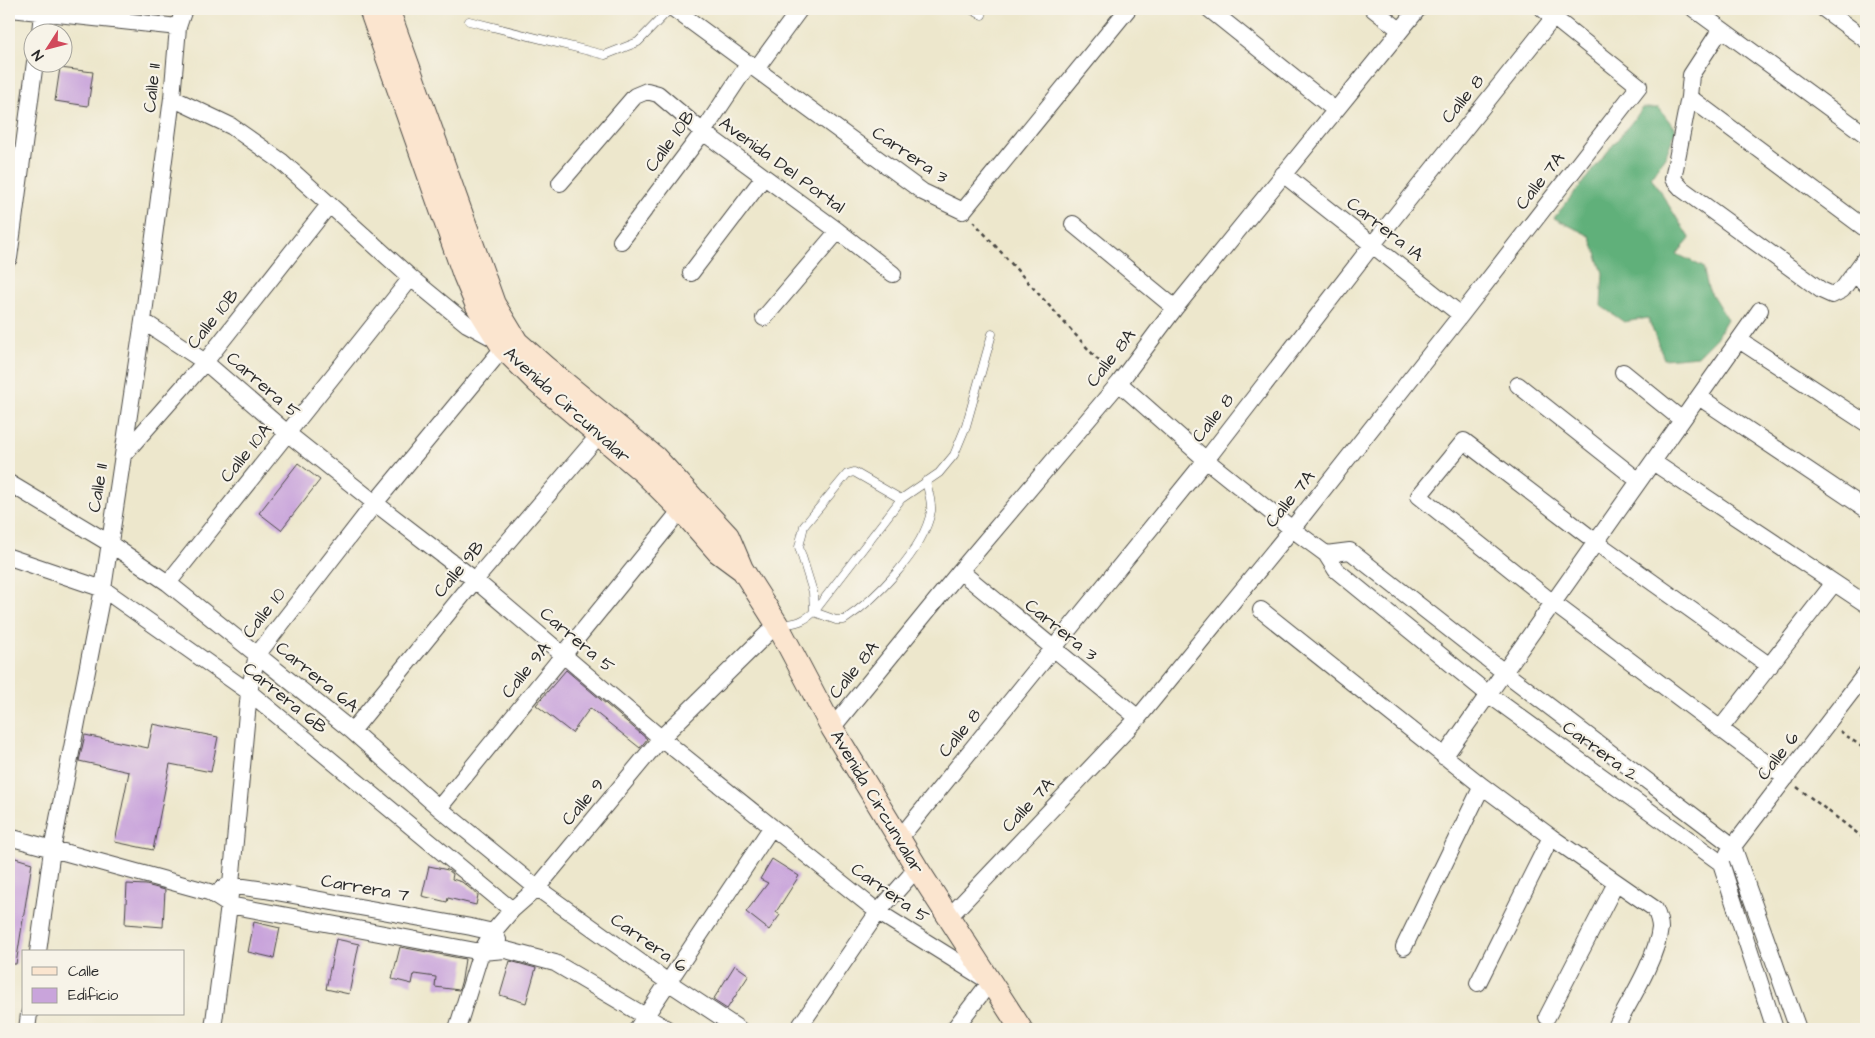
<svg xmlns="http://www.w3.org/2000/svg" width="1875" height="1038" viewBox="0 0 1875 1038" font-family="'Architects Daughter',sans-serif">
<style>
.forest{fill:#61b07a;stroke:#466e52}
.building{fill:#c9a4db}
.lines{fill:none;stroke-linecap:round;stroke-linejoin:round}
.lane-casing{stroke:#484743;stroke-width:9}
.street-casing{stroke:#484743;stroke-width:18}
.secondary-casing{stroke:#484743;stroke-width:24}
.path{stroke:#484743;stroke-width:2.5;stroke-dasharray:4 4;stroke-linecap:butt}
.lane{stroke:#fff;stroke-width:8}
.street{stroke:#fff;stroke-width:16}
.secondary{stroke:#fbe5cf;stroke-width:22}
.labels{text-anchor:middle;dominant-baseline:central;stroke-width:4.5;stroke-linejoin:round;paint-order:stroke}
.street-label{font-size:18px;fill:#2b2b2b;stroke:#f7f3e8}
</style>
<rect width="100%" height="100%" fill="#f7f3e8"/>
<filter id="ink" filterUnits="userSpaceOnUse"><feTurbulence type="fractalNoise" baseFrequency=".02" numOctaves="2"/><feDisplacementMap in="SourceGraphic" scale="10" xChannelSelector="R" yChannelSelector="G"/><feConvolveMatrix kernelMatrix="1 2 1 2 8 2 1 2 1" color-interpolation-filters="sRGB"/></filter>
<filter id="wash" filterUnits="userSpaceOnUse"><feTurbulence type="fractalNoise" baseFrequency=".0096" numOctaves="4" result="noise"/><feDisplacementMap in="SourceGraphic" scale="20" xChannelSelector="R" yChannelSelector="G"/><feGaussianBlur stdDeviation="1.12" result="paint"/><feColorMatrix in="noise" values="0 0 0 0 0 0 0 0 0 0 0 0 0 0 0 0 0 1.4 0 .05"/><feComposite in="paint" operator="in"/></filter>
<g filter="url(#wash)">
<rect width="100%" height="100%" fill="#ede7cc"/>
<path class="forest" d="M1643,108H1659L1676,130L1666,155L1651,177L1690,239L1677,254L1703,267L1708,288L1727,319L1716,338L1698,356L1664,359L1648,318L1624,322L1601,306L1603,273L1590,236L1554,218Z"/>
<g id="blocks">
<path class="building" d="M60,68L93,72L88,106L55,101Z
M298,463L320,480L281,530L259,513Z
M566,670L647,739L640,748L590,708L572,733L536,705Z
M153,724L218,737L211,772L170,764L153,850L115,842L129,772L79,761L85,735L148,748Z
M9,856L32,863L16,964H9Z
M772,859L799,876L776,912L780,915L769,930L746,912L768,883L760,879Z
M429,866L448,870L453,874L452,879L462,882L478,895L476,905L448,898L447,902L422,896Z
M127,884L146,885L165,890L163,927L125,924Z
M254,922L280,928L274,958L248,952Z
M336,939L359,944L349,994L326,989Z
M400,947L465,959L462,979L459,990L435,987L436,977L414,974L412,984L392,979Z
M510,961L536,968L526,1003L500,995Z
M735,965L749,975L727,1009L713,1000Z"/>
</g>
</g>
<g filter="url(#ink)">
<use href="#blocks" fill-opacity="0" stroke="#484743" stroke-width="1"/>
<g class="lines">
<g class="lane-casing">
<path id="lane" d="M970,9L982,15
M469,21L605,55L638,42L670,9
M901,499L854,472L847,474L804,526L799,547L813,592L814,612L836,620H844C876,599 924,550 931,511C932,502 928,490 926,481
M782,624C796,624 804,621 814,612L901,499L939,473L954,455L966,426L992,334"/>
</g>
<g class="street-casing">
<path id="street" d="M11,9L178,27
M674,9L923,192L963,211L1128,9
M1209,9L1335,110
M1373,9L1400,30
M1694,9L1866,135
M1824,9L1866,40
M1721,29L1691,75L1689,97L1673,179L1682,189L1821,290L1832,295L1842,290L1866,257
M40,32L42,13
M756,69L800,9
M1689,97L1866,229
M172,98L231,126L281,161L411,278L467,324L495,339
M1283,174L1461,315
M560,183L635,96L647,91L658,94L703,132L838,231L893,274
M1073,224L1175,308
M621,241L703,132L749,63
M9,258L35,62
M691,273L764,177
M1853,274L1866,284
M764,318L838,231
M143,321L205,362L287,433L375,503L475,580L661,738L878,912L990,982L954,1029
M1739,340L1866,423
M1623,372L1682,420
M1119,383L1206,460L1292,529L1326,554L1336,570L1488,694L1721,863L1775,1029
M1518,385L1639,481
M1699,397L1866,509
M124,454L205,362L329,205
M1653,462L1866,604
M9,483L109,543L168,583L352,731L439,808L537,888L668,982L739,1029
M1326,554L1350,551L1504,672L1733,846L1798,1029
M9,557L103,589L249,692L512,910
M960,571L1138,718
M168,583L411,278
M1261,610L1482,786L1551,837L1655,909C1658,916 1660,921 1660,928C1657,957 1631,999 1617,1025
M1770,666L1596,542L1464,441L1419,496L1553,603L1786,778
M832,728L960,571L1119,383L1175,308L1418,9
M1720,729L1834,583
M352,731L475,580L599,435
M1444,757L1760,310
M439,808L681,510
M9,837L209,892L229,905L481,952L506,950L555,963L667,1029
M899,839L1206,460L1373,244L1554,17
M1728,853L1866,673
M222,888L230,885L265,890L471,927L493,932L498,940
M949,917L1138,718L1292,529L1461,315L1639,86L1543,9
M1404,947L1482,786
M38,952L52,850L103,589L143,321L172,98L178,27L184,9
M1478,983L1551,837
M1547,1017L1616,883
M27,1029L29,1014
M213,1029L229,905L249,692L257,655L375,503L503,348
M457,1029L481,952L493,932L512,910L537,888L661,738L777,624
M637,1029L771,828
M798,1029L878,912L917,868"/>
</g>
<g class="secondary-casing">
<path id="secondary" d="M370,9L464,275L477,306L503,348L537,382L643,472L681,510L718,552L741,569
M388,9L494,304L517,342L544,366L655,457L728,536L742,569L777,624L832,728L917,868L1021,1029"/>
</g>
<path class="path" d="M973,221L1108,371
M1840,731L1866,750
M1797,787L1866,840"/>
<use href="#lane" class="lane"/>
<use href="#street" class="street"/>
<use href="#secondary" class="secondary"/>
</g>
</g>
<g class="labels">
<g class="street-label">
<text transform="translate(152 88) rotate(-84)">Calle 11</text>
<text transform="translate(1463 99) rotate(-51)">Calle 8</text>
<text transform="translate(670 141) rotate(-54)">Calle 10B</text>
<text transform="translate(910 155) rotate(34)">Carrera 3</text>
<text transform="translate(782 165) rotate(36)">Avenida Del Portal</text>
<text transform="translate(1540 181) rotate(-52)">Calle 7A</text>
<text transform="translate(1385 229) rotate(38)">Carrera 1A</text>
<text transform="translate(213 319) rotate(-51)">Calle 10B</text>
<text transform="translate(1111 358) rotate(-52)">Calle 8A</text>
<text transform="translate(263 385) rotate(41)">Carrera 5</text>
<text transform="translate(567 405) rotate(42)">Avenida Circunvalar</text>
<text transform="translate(1213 418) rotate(-52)">Calle 8</text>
<text transform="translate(246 453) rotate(-51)">Calle 10A</text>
<text transform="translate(98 488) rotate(-81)">Calle 11</text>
<text transform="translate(1290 499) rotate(-51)">Calle 7A</text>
<text transform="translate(459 569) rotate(-50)">Calle 9B</text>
<text transform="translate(264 613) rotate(-52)">Calle 10</text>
<text transform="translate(1061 630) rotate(39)">Carrera 3</text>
<text transform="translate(577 640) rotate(40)">Carrera 5</text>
<text transform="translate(526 670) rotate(-51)">Calle 9A</text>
<text transform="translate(854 670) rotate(-51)">Calle 8A</text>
<text transform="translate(317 677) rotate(39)">Carrera 6A</text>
<text transform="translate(285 698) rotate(39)">Carrera 6B</text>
<text transform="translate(960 733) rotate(-51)">Calle 8</text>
<text transform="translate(1600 751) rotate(36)">Carrera 2</text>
<text transform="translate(1778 756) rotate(-52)">Calle 6</text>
<text transform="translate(583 802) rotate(-50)">Calle 9</text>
<text transform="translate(877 802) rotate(59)">Avenida Circunvalar</text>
<text transform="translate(1028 805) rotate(-47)">Calle 7A</text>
<text transform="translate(365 888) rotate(10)">Carrera 7</text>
<text transform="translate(890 893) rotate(35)">Carrera 5</text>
<text transform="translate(649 943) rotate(35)">Carrera 6</text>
</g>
</g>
<rect width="1875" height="1038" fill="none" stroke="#f7f3e8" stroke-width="30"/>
<rect x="22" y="950" width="162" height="65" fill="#f7f3e8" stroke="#a5a39c"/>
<rect x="32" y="967" width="25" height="8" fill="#fbe5cf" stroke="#a5a39c"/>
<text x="68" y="976" font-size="15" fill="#2b2b2b">Calle</text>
<rect x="32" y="988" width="25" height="15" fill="#c9a4db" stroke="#a5a39c"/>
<text x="68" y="1000" font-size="15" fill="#2b2b2b">Edificio</text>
<g transform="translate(48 48) rotate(234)"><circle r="24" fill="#f7f3e8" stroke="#a5a39c"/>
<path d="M0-4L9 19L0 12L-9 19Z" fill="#d1495b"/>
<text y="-8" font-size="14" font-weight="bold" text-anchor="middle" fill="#2b2b2b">N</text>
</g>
</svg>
